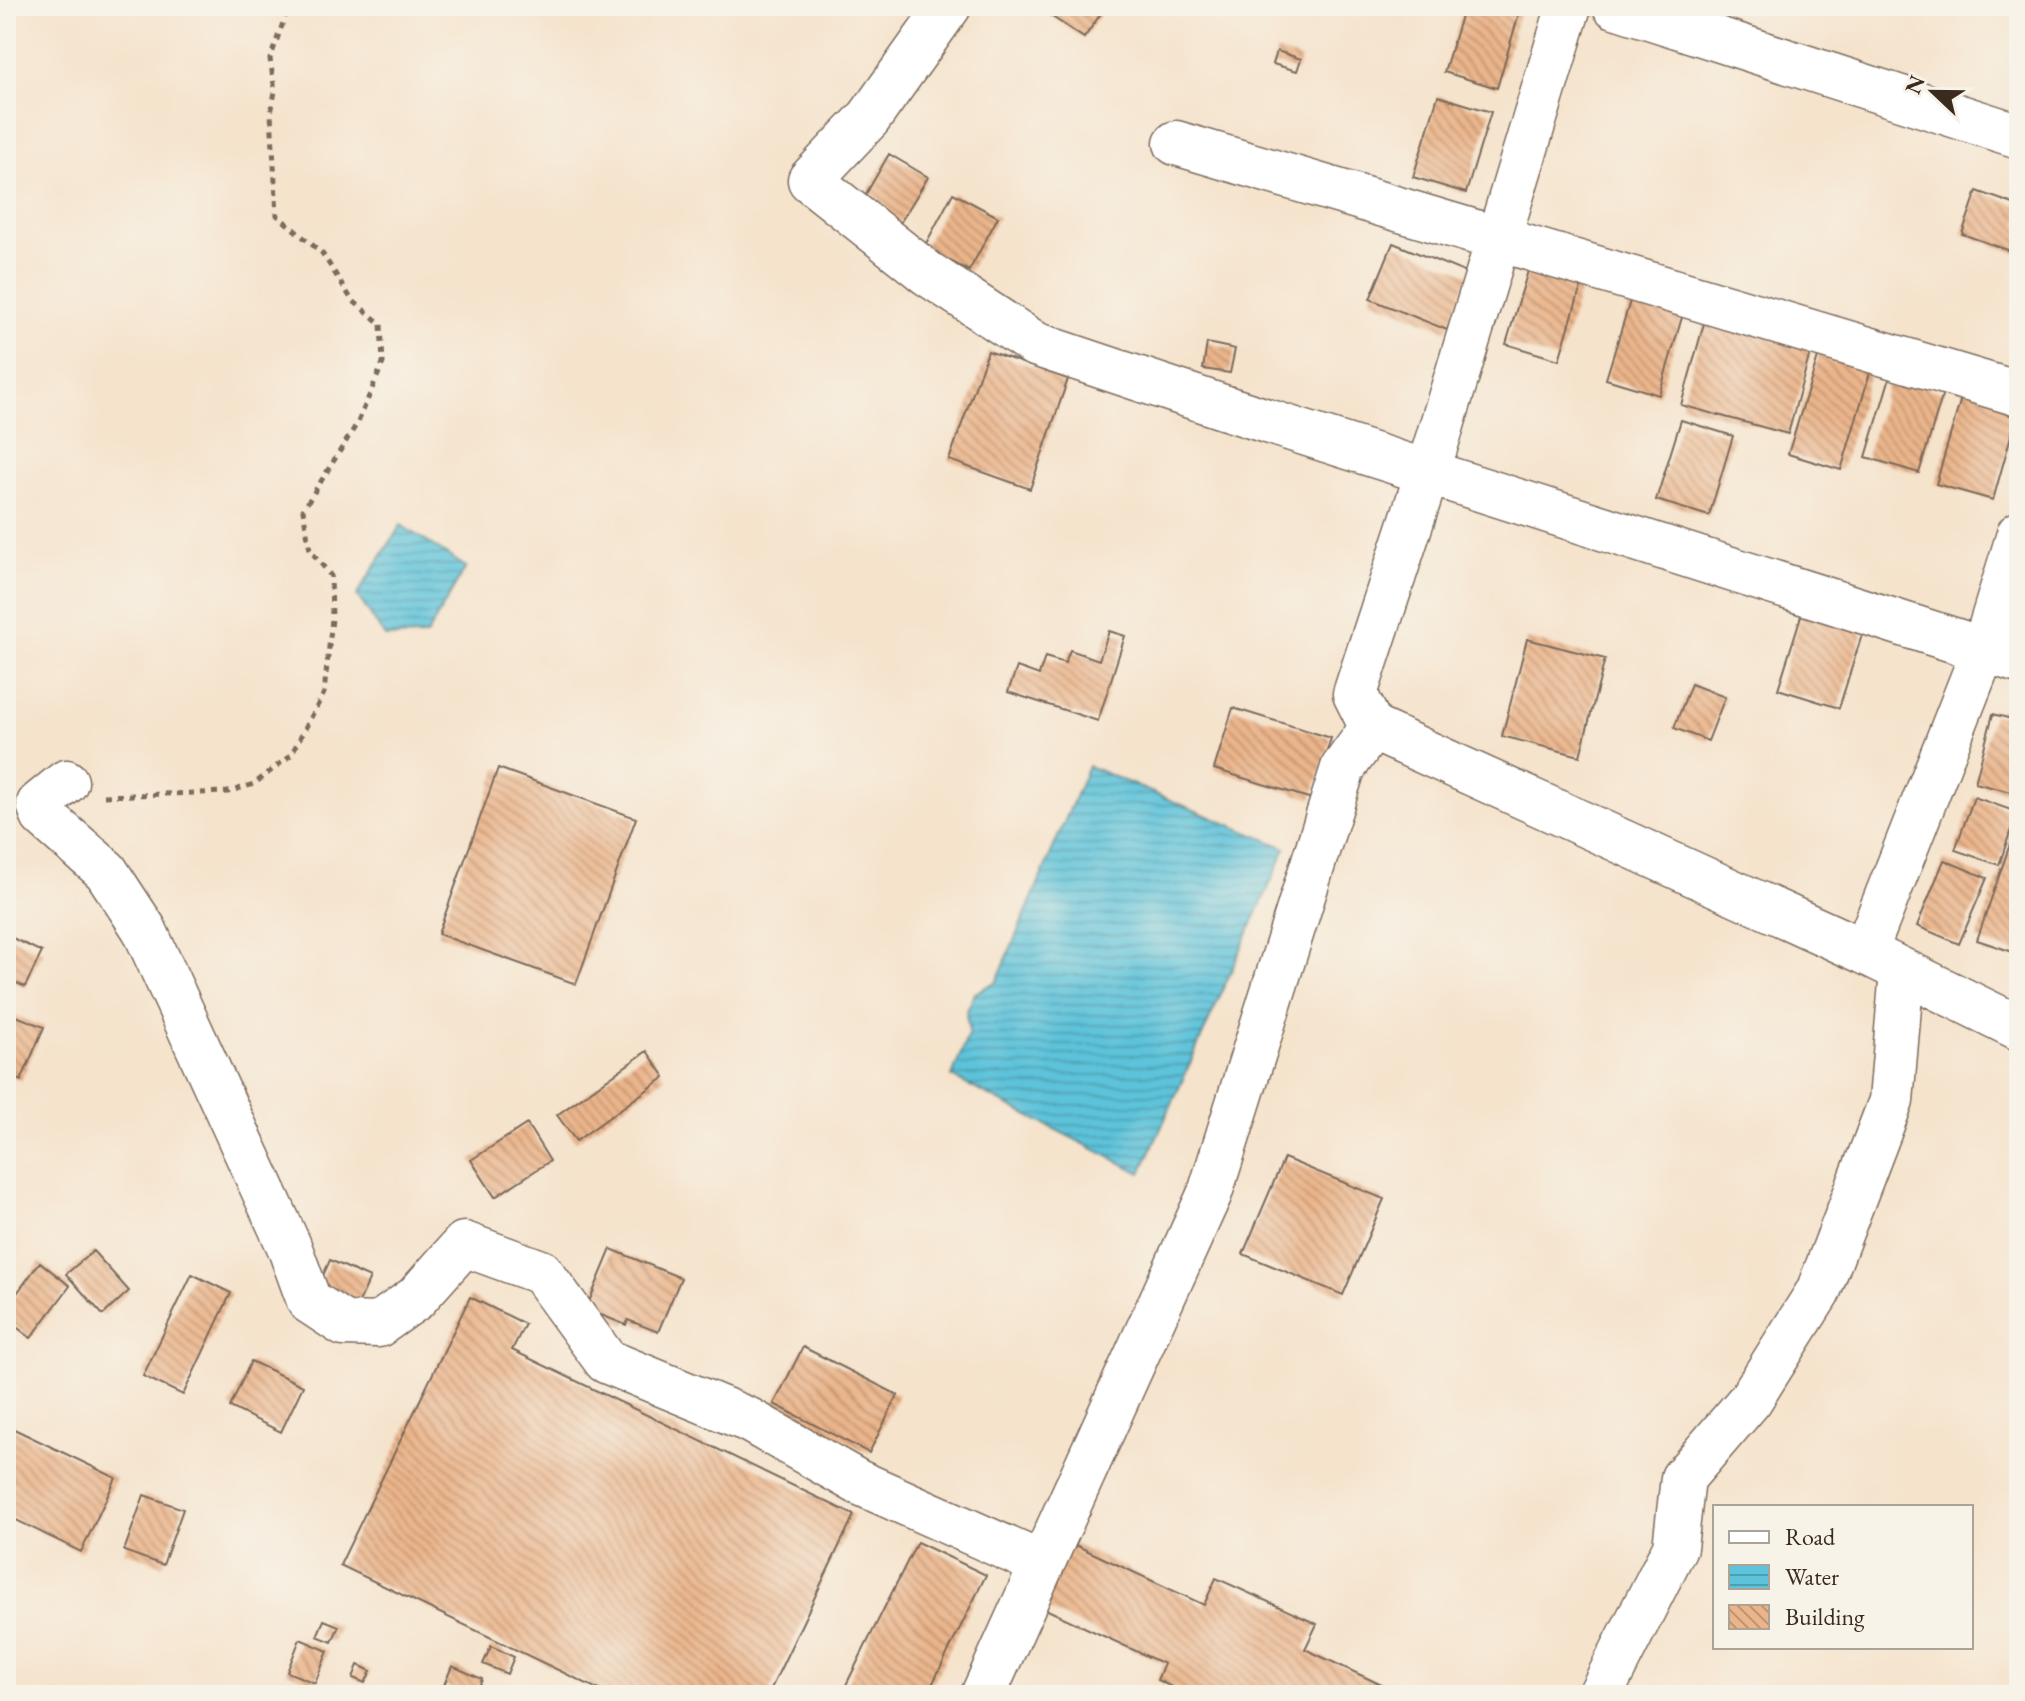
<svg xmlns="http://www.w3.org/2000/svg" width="2025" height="1701" viewBox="0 0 2025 1701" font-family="'EB Garamond',serif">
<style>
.water{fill:url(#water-rules);stroke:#4c767c;stroke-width:2}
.building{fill:url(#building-back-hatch)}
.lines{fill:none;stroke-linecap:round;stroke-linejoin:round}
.minor-casing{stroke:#7c6b5b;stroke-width:47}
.path{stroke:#7c6b5b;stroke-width:5;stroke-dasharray:6 6;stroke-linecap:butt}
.minor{stroke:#fff;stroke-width:44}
</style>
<defs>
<pattern id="water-rules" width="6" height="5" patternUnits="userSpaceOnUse" patternTransform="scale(2)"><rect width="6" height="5" fill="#5dc3da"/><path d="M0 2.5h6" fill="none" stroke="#4e9fb0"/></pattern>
<pattern id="building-back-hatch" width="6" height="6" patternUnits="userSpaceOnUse" patternTransform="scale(2)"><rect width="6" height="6" fill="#ebb58b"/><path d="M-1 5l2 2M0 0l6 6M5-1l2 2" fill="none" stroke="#c09371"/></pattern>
</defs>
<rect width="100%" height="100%" fill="#f7f3e8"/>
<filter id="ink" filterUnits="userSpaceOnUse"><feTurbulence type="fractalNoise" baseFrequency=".0125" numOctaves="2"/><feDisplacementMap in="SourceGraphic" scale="16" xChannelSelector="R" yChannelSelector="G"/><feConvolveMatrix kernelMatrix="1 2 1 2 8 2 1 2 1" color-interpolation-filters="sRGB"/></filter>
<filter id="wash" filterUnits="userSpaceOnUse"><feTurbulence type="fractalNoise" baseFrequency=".006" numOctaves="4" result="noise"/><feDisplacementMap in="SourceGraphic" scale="32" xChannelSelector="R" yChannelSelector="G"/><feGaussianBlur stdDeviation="1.8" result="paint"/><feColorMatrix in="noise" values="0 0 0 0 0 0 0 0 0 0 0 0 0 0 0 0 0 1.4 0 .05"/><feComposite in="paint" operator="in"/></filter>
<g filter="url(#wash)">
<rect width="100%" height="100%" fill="#f5e3cc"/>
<path class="water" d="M401,525L466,567L426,636L385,637L357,595Z
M1088,766L1286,848L1141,1173L952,1077L969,1032L966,1013L975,993L997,981Z"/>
<g id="blocks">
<path class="building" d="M1036,6H1106L1084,38Z
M1464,6L1521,7L1497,88L1444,72Z
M1277,51L1301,59L1297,71L1273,64Z
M1438,96L1491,112L1466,193L1413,177Z
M889,154L928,177L897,228L859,206Z
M1977,191L2019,206V254L1962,234Z
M953,193L998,217L969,271L924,247Z
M1393,243L1469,274L1447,330L1370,299Z
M1530,264L1583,280L1559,360L1506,344Z
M1631,298L1683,314L1659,395L1606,379Z
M1710,302L1816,331L1788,434L1681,405Z
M1207,343L1235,349L1230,373L1203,369Z
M988,351L1068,379L1030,489L949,460Z
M1820,351L1872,366L1841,470L1788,454Z
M1890,377L1943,393L1919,473L1866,457Z
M1964,388L2019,407L1993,500L1936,484Z
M1681,420L1733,436L1709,516L1656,500Z
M1805,603L1866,622L1839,708L1778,689Z
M1109,631L1125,636L1098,721L1008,692L1017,667L1039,675L1045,657L1065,663L1070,650L1099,660Z
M1527,639L1605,659L1580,756L1502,736Z
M1691,684L1725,697L1708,741L1674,728Z
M1233,708L1331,738L1312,799L1214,769Z
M1993,714L2019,721V761L2011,792L1975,783Z
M498,768L636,818L576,984L438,934Z
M1974,797L2017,812L1999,865L1955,850Z
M2019,818V954L1977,940Z
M1944,860L1987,878L1959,944L1917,926Z
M6,935L42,952L25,987L6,978Z
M6,1012L44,1027L21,1081L6,1074Z
M647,1051L665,1077L576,1141L557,1115Z
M527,1124L550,1161L495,1197L471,1160Z
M1284,1158L1384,1199L1343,1295L1243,1254Z
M611,1249L681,1278L658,1332L628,1320L626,1325L586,1309Z
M93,1251L129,1291L103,1315L66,1274Z
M330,1260L370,1278L355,1311L315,1293Z
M40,1262L70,1286L31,1338L6,1319V1308Z
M192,1274L231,1293L183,1395L143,1376Z
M470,1297L525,1324L512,1350L854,1515L768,1695H610L340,1565Z
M803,1347L898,1395L869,1453L774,1404Z
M251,1361L303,1386L281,1432L230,1407Z
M12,1428L116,1478L81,1552L6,1515V1440Z
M144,1495L183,1509L163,1565L124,1551Z
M917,1542L986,1575L927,1695H841Z
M1071,1543L1204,1605L1216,1578L1317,1624L1305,1649L1403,1695H1189L1157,1680L1164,1664L1041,1607Z
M324,1620L339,1626L332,1642L317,1636Z
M300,1639L328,1651L315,1683L287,1672Z
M491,1646L514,1657L507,1674L483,1664Z
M358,1665L371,1671L365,1683L353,1678Z
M452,1666L482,1679L476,1695H467L444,1685Z"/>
</g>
</g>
<g filter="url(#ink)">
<use href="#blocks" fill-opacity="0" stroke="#7c6b5b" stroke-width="2"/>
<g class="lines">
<g class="minor-casing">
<path id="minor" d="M949,6L869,118L810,180L927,273L1035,344L1223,407L2019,661
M1569,6L1428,471L1355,694L1372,728L1865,952L2019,1028
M1615,6L2019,136
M1176,143L2019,394
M66,782L39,804L43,816L106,871L144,929L289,1246L309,1301L344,1324L378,1325L416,1298L464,1244L541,1272L606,1361L749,1420L858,1482L1042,1564
M1865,952L1984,649L2019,534
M983,1695L1210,1193L1343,768L1372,728
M1600,1695L1675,1547L1683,1478L1750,1400L1818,1292L1891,1101L1902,971"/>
</g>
<path class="path" d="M104,796L228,792L254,784L291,755L324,693L332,619L331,576L310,550L303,510L358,422L383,363L381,324L352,300L322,253L277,215L271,114L275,91L270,59L289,6"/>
<use href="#minor" class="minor"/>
</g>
</g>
<rect width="2025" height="1701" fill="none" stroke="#f7f3e8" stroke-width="32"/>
<rect x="1713" y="1505" width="260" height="144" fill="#f7f3e8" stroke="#aca397" stroke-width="2"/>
<rect x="1729" y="1531" width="40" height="12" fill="#ffffff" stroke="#aca397" stroke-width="2"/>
<text x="1785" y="1545" font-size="24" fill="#3b2a1e">Road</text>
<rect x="1729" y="1565" width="40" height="24" fill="url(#water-rules)" stroke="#aca397" stroke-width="2"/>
<text x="1785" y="1585" font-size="24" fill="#3b2a1e">Water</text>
<rect x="1729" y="1605" width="40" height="24" fill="url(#building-back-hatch)" stroke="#aca397" stroke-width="2"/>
<text x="1785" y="1625" font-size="24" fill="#3b2a1e">Building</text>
<g transform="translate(1933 92) rotate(292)" stroke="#f7f3e8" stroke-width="6" paint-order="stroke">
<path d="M0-6L14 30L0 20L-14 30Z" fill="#3b2a1e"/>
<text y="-12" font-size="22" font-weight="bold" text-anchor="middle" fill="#3b2a1e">N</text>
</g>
</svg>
